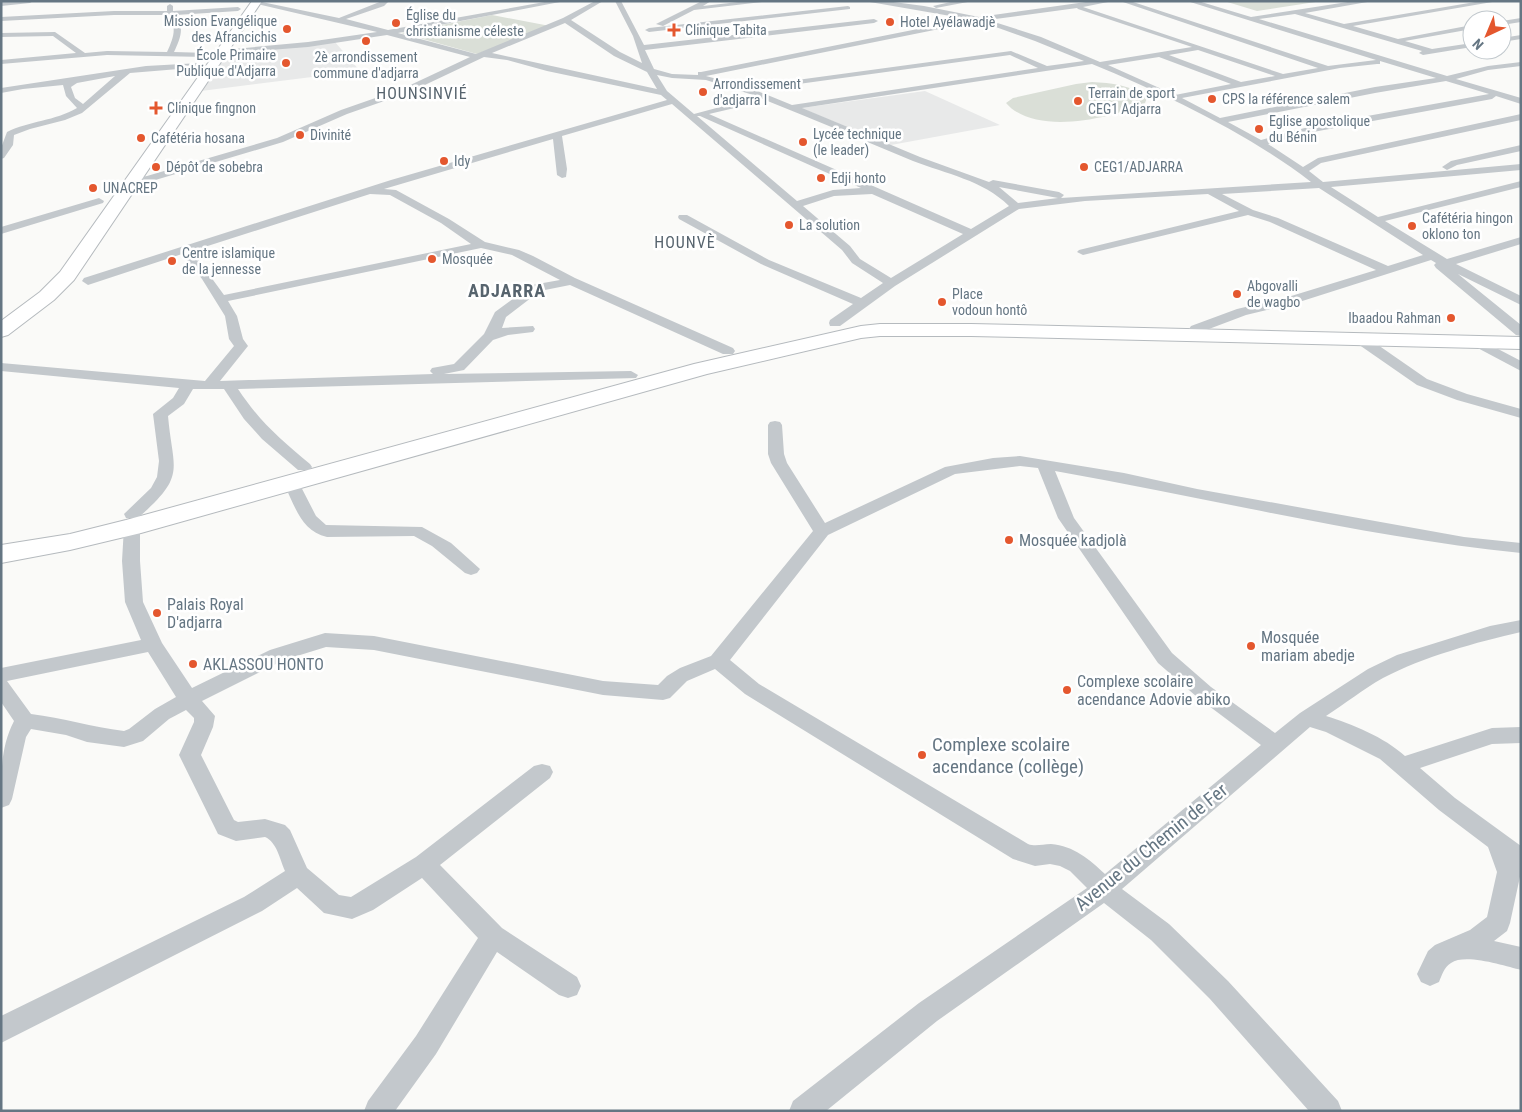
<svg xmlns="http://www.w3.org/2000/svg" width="1522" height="1112" viewBox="0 0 1522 1112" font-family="'Roboto Condensed',sans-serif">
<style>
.built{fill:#e8e9e9}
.green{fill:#dadfd7}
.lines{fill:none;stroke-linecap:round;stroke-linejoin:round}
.primary-casing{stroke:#b5babe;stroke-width:2}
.minor{fill:#c3c8cc;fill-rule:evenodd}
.primary{fill:#fff;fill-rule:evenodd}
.poi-dot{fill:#e4572e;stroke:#fff;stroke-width:2}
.labels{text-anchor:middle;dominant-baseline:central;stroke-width:5;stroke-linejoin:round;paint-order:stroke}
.far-poi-label{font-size:14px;fill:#657683;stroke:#fff;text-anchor:start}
.far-quarter-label{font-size:16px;letter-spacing:1px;fill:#57646e;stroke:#fff}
.poi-label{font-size:16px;fill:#657683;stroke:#fff;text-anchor:start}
.far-district-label{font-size:18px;font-weight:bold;letter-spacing:1px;fill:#57646e;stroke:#fff}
.near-poi-label{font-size:19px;fill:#657683;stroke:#fff;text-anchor:start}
.near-street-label{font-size:19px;fill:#657683;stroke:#fff}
</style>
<rect width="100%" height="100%" fill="#fafaf8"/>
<path class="built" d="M335,42L360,71L201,91L224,55Z
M925,91L1000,125L891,145L801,108Z"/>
<path class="green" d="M1224,1H1322L1257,11Z
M492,15L550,26L477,54L401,33Z
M1092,82C1111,83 1132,85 1147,98L1145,103C1111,119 1034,136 1006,103L1013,98L1076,84Z"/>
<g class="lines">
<g class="primary-casing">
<path id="primary" d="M252,1H262L74,280L54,300L8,335L1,337V321L40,292L60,272Z
M880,324H971L1521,337V349L971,336H880L861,338L707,374L141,533L70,550L1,563V545L70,534L126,520L694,364L861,326Z"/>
</g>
<path class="minor" d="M33,1L30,3L1,6V2Z
M257,1L339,18L382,1H389L384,6L346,19L388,30L550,1H565L398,33L476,54L563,18L595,1H603L571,20L620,52L642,63L633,36L615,1H621L644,45L874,19L878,21L874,23L645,50L654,69L672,74L698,75V72H701L968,19L864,1H886L924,6L979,17L1093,1H1113L1083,7L1283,74L1318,68L1120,1H1130L1328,66L1376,60L1187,1H1198L1251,17L1354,1H1373L1305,13L1344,24L1481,1H1498L1353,26L1398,39L1472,25V29L1405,41L1432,49L1472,43V47L1423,55L1419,53L1422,51L1295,14L1259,19L1447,76L1488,66L1521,62V66L1488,70L1456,79L1521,98V104L1496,96L1492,99L1313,132L1268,144L1303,167L1318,158L1521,114V120L1321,163L1309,171L1323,182L1521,164V170L1331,187L1378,217L1521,181V187L1385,221L1447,259L1521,237V244L1456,264L1521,296V305L1458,274L1521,325V336L1516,335L1436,268L1434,265L1436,263L1431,260L1296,303L1246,315L1201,332H1191L1189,329L1191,326L1237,309L1288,297L1376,270L1270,222L1248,215L1083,255L1077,252L1079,250L1239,211L1208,194L1085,201L1019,209L895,286L840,326H830L829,323L830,320L853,304L761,264L679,219L678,217L679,215H687L769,260L861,298L883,283L852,263L842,250L672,104L562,136L567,169L566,177L562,178L557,175L553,139L384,189L396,190L449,219L485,242L519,250L533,256L575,278L733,348L735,351L733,354H723L570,285L540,291L506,317L502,328L533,326L535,329L533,332L508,335L493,340L464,370L444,374L631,371L638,375L636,378L238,389C260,422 279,438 310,464L312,467L310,470H298L262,439L244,419L224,389H193L184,404L168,416C173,472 187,475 138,518H126L124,514L151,488L157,477L159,461L153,414L173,398L179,388L1,371V363L205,381L234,346L229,339L225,316L202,279L182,254L88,285L82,281L84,278L391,180L667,100L661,95L547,71L507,60L484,57L410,92L347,114L283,142L152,181L130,183V179L147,176L277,138L341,110L404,88L470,57L387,35L308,47L220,54L219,52L223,50L308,42L377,32L253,3ZM1077,8L1078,9L1192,47L1100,62L1041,37L988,20ZM979,21L1035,41L1084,61L1047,66L1011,51L746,87L706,76ZM565,23L614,56L647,72L657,89L492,53ZM1198,50L1275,76L1241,82L1169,55ZM1010,55L1038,68L792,105L755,90ZM1159,57L1231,84L1175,95L1108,65ZM1380,61L1436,78L1375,87L1220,118L1182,98L1340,68L1377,64H1380ZM1092,64C1165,94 1249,134 1311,182L1061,198L1064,195L1059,192L993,180L989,182L920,157L802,108ZM657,75L672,78L706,80L753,95L750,99L694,114L667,91ZM1446,81L1489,94L1312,126L1261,140L1228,122L1375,93ZM760,98C811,118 862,140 913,161C946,174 983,180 1009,206L971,229L709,114L756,103ZM697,116H700L861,188L833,190L797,201ZM999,187L1058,198L1018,203ZM1319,188L1423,255L1388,266L1278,218L1253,210L1222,194ZM370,194L390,195L441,223L471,244L224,295L192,251ZM872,194L963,234L891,278L860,259L850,246L803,206L834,196ZM481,248L512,255L560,280L532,285L495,312L484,334L454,364L432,368L430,371L433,374L220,381L248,346L243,339L237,316L228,301Z
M702,1H711L703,6L747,1H770L694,10L663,26L656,24Z
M955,1H973L936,8L933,6Z
M170,4L173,6V11L238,7L241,9L238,11L176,15C185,28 180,39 174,52L209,53V57H206L107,55L1,64V60L76,53L53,36L1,37V33L55,32L85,53L107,51L167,52C173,39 178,27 168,15H114L1,21V17L114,11H167V6Z
M848,6L850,7V9L649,32L645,30L649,28Z
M1521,18V22L1502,25V21Z
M1521,35V39L1502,42V38Z
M200,63L204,65L203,67L130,73L82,113L65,120L30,129L14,135L13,145L4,158L1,159V148L7,132C29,121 55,121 77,108L66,96L63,85L23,89L1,93V88L146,66ZM115,76L83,104L75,98L71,87L77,83Z
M1521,145V151L1457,165L1447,170L1442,167L1451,161Z
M99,198L104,201L103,203L1,234V227Z
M1360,335L1365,336L1427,379L1467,394L1521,409V418L1457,400L1417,385L1355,342L1353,339L1355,336Z
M1477,338L1521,361V371L1472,345L1470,342L1472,339Z
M775,421L780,422L782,425L784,454L787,463L825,523L945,467L993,458L1020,456L1124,473L1197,489L1464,537L1521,543V553C1364,537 1210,498 1055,471L1074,518L1172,653L1211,687L1275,733L1300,713L1368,669L1397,655L1490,626L1521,620V632C1477,642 1423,657 1383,678C1363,689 1345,704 1326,716C1352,724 1384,737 1405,756L1492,728L1521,727V743L1492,744L1420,768L1455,798L1521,846V872L1510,923L1507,931L1494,941L1521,947V970C1505,966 1465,953 1451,963C1444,967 1442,975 1439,982L1430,986L1421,982L1417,974L1428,951L1435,945L1470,930L1487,917L1497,872L1488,847L1439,810L1380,759L1326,732L1310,727L1122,889L1169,924L1228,981L1338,1101L1342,1111H1309L1210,999L1151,940L1104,903L937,1021L826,1111H789L793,1101L919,1003L1087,888L1070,871L1060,866L1050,864L1035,866L1013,859L745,694L715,669L687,681L670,698L663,700L603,695L374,650L326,647L284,660L202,701L215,716L213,727L201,755L234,820L238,822L265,819L285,825L290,830L307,868L339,895L351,897L416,857L534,766L542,764L550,766L553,772L550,778L440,865L502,928L577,977L581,986L577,995L568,998L559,995L497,952L436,1054L395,1111H364L368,1101L416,1036L478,938L422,878L373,910L352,919L324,913L297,888L262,911L1,1043V1016L244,897L285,871C280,860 277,842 265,837L236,841L218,834L179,755L194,722V718L186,710L169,719L143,741L124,747L87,742L66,735L31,729L26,737L12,799L9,805L1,808C1,777 0,748 14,721L1,702V668L141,640L125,602L122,561L124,527L126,523L132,522L138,523L140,527V561L143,602L162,643L192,688L270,650L325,633L374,636L603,681L658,685L667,676L680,668L711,656L813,531L771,463L768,454V425L770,422ZM1020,466L1038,468L1058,518L1158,663L1197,697L1261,745L1105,874C1089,859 1074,846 1051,844C1042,844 1036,847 1028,844L759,684L730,660L828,535L955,474ZM148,652L176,697L155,709L129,729L124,731C92,727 63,718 31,714L7,681Z
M292,479L298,481L316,516L326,525L422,527L451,543L480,569L477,573L471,575L465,573L432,546L414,536L327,537C301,531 295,506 284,484L286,481Z"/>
<use href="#primary" class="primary"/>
</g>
<g class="poi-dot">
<circle cx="890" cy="22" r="5"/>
<circle cx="396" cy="23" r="5"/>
<circle cx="287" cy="29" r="5"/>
<path d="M671.5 22.5h5v5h5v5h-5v5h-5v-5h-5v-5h5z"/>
<circle cx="366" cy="41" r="5"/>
<circle cx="286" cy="63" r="5"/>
<circle cx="703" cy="92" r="5"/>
<circle cx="1212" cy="99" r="5"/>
<circle cx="1078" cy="101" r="5"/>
<path d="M153.5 100.5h5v5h5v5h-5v5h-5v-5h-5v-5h5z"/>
<circle cx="1259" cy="129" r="5"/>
<circle cx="300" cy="135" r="5"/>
<circle cx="141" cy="138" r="5"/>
<circle cx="803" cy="142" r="5"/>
<circle cx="444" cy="161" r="5"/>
<circle cx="156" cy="167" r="5"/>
<circle cx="1084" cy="167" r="5"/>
<circle cx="821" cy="178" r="5"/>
<circle cx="93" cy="188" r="5"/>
<circle cx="789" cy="225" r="5"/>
<circle cx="1412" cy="226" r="5"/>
<circle cx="432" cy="259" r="5"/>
<circle cx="172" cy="261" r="5"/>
<circle cx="1237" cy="294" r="5"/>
<circle cx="942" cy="302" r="5"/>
<circle cx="1451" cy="318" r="5"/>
<circle cx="1009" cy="540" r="5"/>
<circle cx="157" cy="613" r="5"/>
<circle cx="1251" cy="646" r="5"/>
<circle cx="193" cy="664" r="5"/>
<circle cx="1067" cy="690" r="5"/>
<circle cx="922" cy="755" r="5"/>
</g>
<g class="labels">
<g class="far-poi-label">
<text x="406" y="15">Église du<tspan x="406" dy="16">christianisme céleste</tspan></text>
<text x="277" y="21" text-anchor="end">Mission Evangélique<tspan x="277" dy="16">des Afrancichis</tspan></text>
<text x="900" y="22">Hotel Ayélawadjè</text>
<text x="685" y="30">Clinique Tabita</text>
<text x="276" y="55" text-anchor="end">École Primaire<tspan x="276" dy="16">Publique d'Adjarra</tspan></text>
<text x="366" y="57" text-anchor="middle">2è arrondissement<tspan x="366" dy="16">commune d'adjarra</tspan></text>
<text x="713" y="84">Arrondissement<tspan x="713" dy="16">d'adjarra I</tspan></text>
<text x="1088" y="93">Terrain de sport<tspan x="1088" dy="16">CEG1 Adjarra</tspan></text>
<text x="1222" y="99">CPS la référence salem</text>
<text x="167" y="108">Clinique fingnon</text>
<text x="1269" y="121">Eglise apostolique<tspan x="1269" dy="16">du Bénin</tspan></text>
<text x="813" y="134">Lycée technique<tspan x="813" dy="16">(le leader)</tspan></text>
<text x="310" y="135">Divinité</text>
<text x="151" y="138">Cafétéria hosana</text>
<text x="454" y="161">Idy</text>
<text x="166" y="167">Dépôt de sobebra</text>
<text x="1094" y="167">CEG1/ADJARRA</text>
<text x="831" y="178">Edji honto</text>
<text x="103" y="188">UNACREP</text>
<text x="1422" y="218">Cafétéria hingon<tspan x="1422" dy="16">oklono ton</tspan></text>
<text x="799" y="225">La solution</text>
<text x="182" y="253">Centre islamique<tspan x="182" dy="16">de la jennesse</tspan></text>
<text x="442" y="259">Mosquée</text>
<text x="1247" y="286">Abgovalli<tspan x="1247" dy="16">de wagbo</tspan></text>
<text x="952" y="294">Place<tspan x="952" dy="16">vodoun hontô</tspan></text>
<text x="1441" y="318" text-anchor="end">Ibaadou Rahman</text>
</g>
<g class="far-quarter-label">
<text x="422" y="93">HOUNSINVIÉ</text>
<text x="685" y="242">HOUNVÈ</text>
</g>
<g class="poi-label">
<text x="1019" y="540">Mosquée kadjolà</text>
<text x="167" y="604">Palais Royal<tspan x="167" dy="18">D'adjarra</tspan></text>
<text x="1261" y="637">Mosquée<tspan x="1261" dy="18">mariam abedje</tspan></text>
<text x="203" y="664">AKLASSOU HONTO</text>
<text x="1077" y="681">Complexe scolaire<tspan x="1077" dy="18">acendance Adovie abiko</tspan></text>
</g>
<g class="far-district-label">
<text x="507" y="290">ADJARRA</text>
</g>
<g class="near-poi-label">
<text x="932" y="744">Complexe scolaire<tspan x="932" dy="22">acendance (collège)</tspan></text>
</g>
<g class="near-street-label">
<text transform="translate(1151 847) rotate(-39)">Avenue du Chemin de Fer</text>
</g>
</g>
<rect width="1522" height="1112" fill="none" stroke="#657683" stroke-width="5"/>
<g transform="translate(1487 35) rotate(224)"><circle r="24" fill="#ffffff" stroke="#c1c8cd"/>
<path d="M0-4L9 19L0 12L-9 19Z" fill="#e4572e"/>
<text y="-8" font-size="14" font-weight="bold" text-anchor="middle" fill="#657683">N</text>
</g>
</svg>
